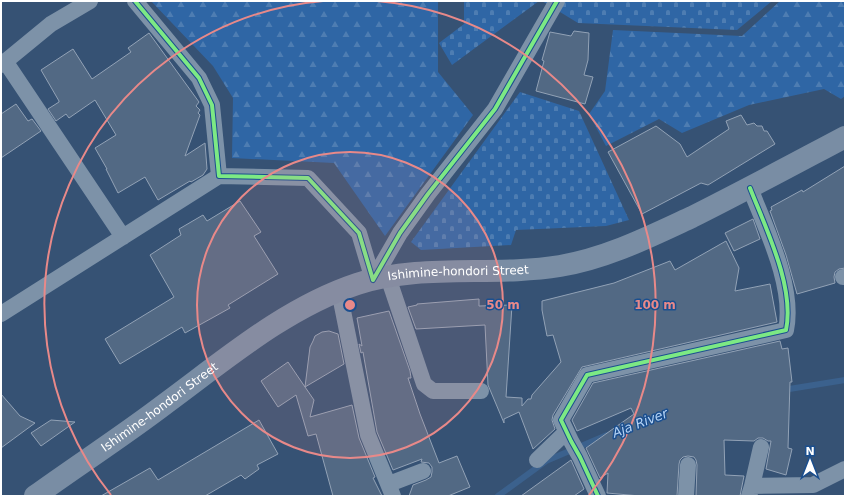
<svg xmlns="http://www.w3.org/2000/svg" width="846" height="497" viewBox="0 0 846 497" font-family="'DejaVu Sans',sans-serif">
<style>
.forest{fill:url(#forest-firs)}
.cemetery{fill:url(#cemetery-stones)}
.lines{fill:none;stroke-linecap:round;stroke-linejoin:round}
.stream{stroke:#3b618d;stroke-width:6}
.building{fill:#526984;stroke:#92a2b6}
.minor{stroke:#7d92a8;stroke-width:16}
.secondary{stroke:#798da4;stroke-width:22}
.cycleway-casing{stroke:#1b4f8f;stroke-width:6}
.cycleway{stroke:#7ce984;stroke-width:4}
.ring{fill:none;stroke:#e88989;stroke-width:2}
.labels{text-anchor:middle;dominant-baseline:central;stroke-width:3;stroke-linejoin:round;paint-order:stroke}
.street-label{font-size:12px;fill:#fff;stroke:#1b4f8f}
.water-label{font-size:13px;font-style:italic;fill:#b5d3f5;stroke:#1b4f8f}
.centre{fill:#e88989;stroke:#1b4f8f;stroke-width:2}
.ring-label{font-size:12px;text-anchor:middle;font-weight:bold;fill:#e88989;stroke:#1b4f8f;stroke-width:3;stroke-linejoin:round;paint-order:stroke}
</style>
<defs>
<pattern id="forest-firs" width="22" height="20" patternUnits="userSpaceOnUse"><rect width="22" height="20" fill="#2f66a5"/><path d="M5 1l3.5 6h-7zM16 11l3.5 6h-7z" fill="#4e7db2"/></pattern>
<pattern id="cemetery-stones" width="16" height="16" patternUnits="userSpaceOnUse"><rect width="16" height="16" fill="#2f66a5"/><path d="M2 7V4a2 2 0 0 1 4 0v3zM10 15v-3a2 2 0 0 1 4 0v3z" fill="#4e7db2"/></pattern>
</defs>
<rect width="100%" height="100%" fill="#365274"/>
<path class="forest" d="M151,1H438V72L473,115L385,236L334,163L232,158L233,98L213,66Z
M780,1H845V96L841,99L824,89L749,105L682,133L659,119L606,146L589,114L605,91L613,30L742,36Z"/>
<path class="cemetery" d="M464,1H539L452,65L439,43L464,24Z
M542,1H772L737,30L578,23Z
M520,92L579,111L629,220L606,226L516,230L511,245L421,250L411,242Z"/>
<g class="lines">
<path class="stream" d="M783,390L845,380
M498,496L546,461L607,435"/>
</g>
<path class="building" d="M574,31L589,33L588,60L584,75L593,77L585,104L536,91L544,61L542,60L550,32L571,36Z
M149,33L199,102L196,106L200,110L198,113L200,115L185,156L205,143L207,169L203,175L191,182L190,181L158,200L145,177L118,193L106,169H107L95,148L116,135L95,100L69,118L66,114L56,121L48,109L59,102V101L41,70L73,49L92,79L131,52L128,48Z
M16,104L28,121L32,119L41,131L1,158V114Z
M741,115L747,125L754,123L757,126H762L764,131H767L775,144L708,185L701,183L642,214L608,152L656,126L680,144L687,157L729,129L726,121Z
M845,166V268L839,269L835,272L834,277L835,283L797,294L786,255L770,211L772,210L771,207L802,190L803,192Z
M240,201L261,232L254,236L278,274L228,305L230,308L185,333L182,327L120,364L105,339L174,297L150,255L181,235L179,229L203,215L207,221Z
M753,219L760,239L734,251L725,233Z
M726,241L739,268L735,291L770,284L777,322L582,367L553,415L552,420L555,429L533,449L519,412L504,419V423L488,385L485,325L416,329L408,307L417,305V304L479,299V306L512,305L506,397L522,398V406L528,399H531L532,395L561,362L553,335L547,336L542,310V301L614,283L670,261L675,270Z
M389,311L410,371L411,378H408L420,414L439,463L457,456L470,487L448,496H409L413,485L426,480L431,477L432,472V467L429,463L421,462L422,459L393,470L377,432L363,352L361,353L359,344L362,346L357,318Z
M329,331L338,334L344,364L305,387L314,400L310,417L352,405L359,438L375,477L373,478L382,496H333L316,434L308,436L296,395L278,407L261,381L288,362L305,387L310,347L313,341L315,336L322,332Z
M780,341L782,349L788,348L792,382H790L788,448L792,449L786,475L766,469L771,441H768L763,438H758L754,441L724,440L725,475L744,476L740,496H696L697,465L696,460L694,457L688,456L683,457L680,460L679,464L677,496H640L607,493L608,473L600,478L586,448L634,414L631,408L577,431L572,420L593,383Z
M1,394L20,416L35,423L1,448Z
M51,420L75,422L41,446L31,433Z
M259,420L278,454L257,465L259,469L245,479L241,475L205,496H101L150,468L158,480Z
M571,460L584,489L574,496H521Z"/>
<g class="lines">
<path class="minor" d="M135,1L199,78L212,105L219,176L308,178L359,233L373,280
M5,61L123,237
M1,65L51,24L90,1
M388,277L424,384L433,391H481
M843,277H845
M373,280L400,233L428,194L495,109L557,1
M339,291L368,435L393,496
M1,314L219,176
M537,460L566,432
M389,484L423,471
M752,486L761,447
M598,496L580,457L571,441L561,420L587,375L786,330C795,287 766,229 750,188
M686,496L688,465
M749,496L752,486L813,485L845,469"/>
<path class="secondary" id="s1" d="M35,496C78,465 123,436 165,404C225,360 285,308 357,284C422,263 493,277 560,266C607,258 649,237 692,217C744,191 794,164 845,137"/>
<g class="cycleway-casing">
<path id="cycleway" d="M135,1L199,78L212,105L219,176L308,178L359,233L373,280
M373,280L400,233L428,194L495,109L557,1
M598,496L580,457L571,441L561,420L587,375L786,330C795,287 766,229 750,188"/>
</g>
<use href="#cycleway" class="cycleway"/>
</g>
<circle cx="350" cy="305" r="153" fill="#e88989" fill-opacity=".12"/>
<g class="ring">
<circle cx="350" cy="305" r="153"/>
<path d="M111 495A305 305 0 0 1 323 1M377 1A305 305 0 0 1 589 495"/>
</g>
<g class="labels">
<g class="street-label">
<text stroke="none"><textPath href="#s1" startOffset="489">Ishimine-hondori Street</textPath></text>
<text stroke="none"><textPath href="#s1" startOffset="153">Ishimine-hondori Street</textPath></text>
</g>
<g class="water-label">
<text transform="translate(640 423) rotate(-21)">Aja River</text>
</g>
</g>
<circle cx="350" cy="305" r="6" class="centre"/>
<g class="ring-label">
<text x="503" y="309">50 m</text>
<text x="655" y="309">100 m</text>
</g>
<rect width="846" height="497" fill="none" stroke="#ffffff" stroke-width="4"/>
<g transform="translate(810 461)" stroke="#1b4f8f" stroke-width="3" paint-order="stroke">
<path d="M0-3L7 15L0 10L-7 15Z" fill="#ffffff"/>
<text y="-6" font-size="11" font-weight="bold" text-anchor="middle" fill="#ffffff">N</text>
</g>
</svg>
